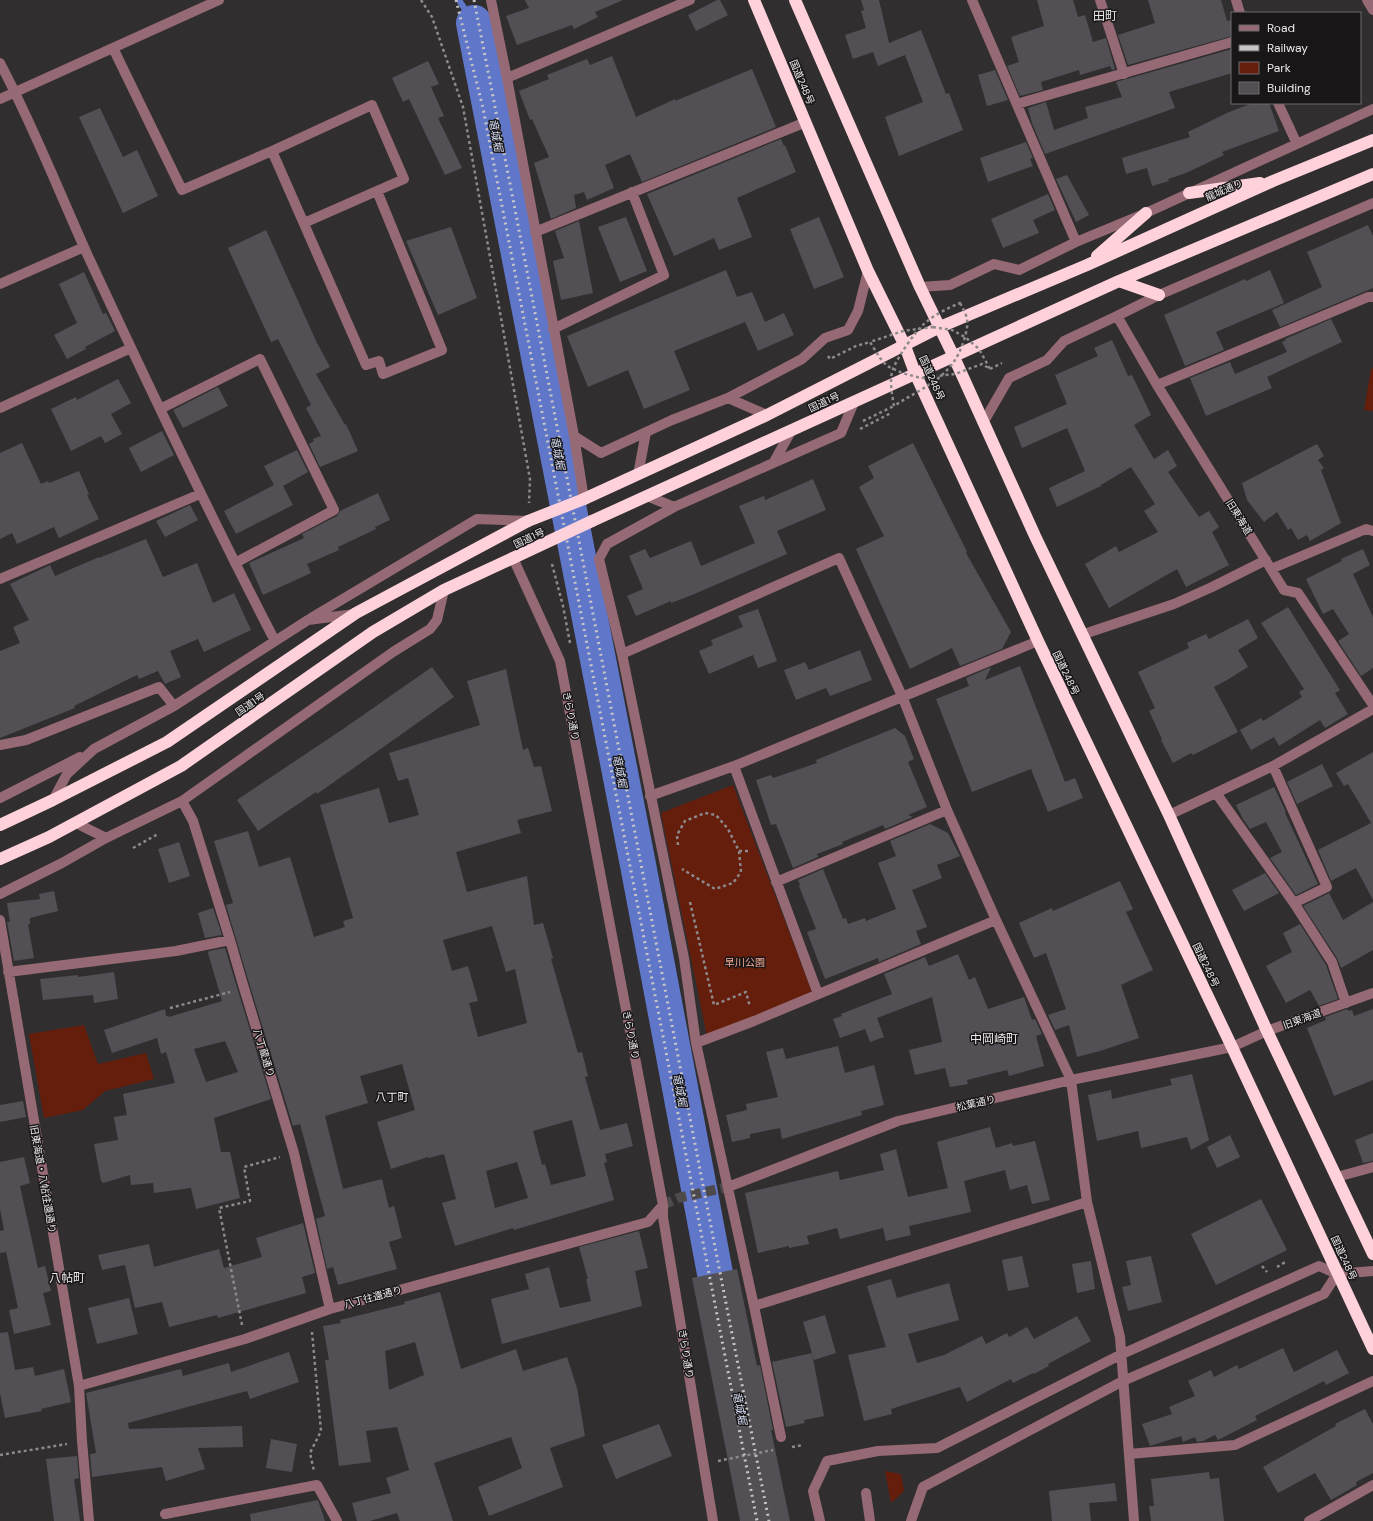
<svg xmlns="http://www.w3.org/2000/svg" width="1373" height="1521" viewBox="0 0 1373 1521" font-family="'DM Sans','Noto Sans JP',sans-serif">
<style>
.green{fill:#651e0c}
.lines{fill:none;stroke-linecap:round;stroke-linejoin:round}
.stream{stroke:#6077c9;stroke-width:6}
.river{stroke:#6077c9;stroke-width:36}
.building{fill:#525054;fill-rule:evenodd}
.minor-tunnel{stroke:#4d4a4c;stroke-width:10;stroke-dasharray:10 5;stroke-linecap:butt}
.path{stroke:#8d8a8c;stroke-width:2.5;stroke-dasharray:3 3;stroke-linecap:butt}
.minor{stroke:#966a74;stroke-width:10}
.highway{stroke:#fed1db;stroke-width:12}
.rail{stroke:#c8c5c7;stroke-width:3;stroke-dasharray:2 4;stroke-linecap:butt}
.path-bridge{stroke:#8d8a8c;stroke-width:2.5;stroke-dasharray:3 3;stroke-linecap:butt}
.highway-bridge{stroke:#fed1db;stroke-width:12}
.labels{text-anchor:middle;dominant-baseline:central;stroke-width:3;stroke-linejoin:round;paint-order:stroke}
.street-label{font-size:10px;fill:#ebe9eb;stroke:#181617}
.park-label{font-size:10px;fill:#f8ab97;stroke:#181617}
.water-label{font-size:11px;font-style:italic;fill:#d4dcf2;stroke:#181617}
.neighbourhood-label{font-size:11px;fill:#ebe9eb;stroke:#181617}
.quarter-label{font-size:12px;fill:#ebe9eb;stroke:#181617}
</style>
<rect width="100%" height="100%" fill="#312e30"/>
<path class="green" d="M1373,368V411L1364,410L1371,369Z
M733,785L812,992L707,1036L661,813Z
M84,1025L98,1064L146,1053L154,1079L105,1091L83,1110L44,1118L29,1034Z
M885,1471L901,1474L904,1491L891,1503Z"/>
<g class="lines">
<path class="stream" d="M459,0L474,23"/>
<path class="river" d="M474,23L639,870L724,1321"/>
</g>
<path class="building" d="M525,0H623L595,12L598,17L574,29L572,25L517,45L506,16L529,8Z
M717,0H720L728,15L696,31L688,15Z
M861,0H879L889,43L921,30L946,94L949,93L963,130L899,156L885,117L923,102L905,55L878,66L873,52L853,59L845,35L866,28L861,11L864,10Z
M1037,0H1073L1078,17L1085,15L1093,42L1106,38L1115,69L1112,70L1110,66L1080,75L1079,70L1041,82L1043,90L1020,96L1007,66L1019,62L1011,37L1044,26Z
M1148,0H1221L1227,21L1232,20V36L1128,65L1118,35L1155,23Z
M1232,49V73L1169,92L1175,108L1045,154L1032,123L1028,108L1046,102L1054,130L1088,118L1085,107L1122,97L1116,82Z
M612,56L636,117L675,99V101L752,69L776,127L642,182L630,154L605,165L614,188L587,200L584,192L574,195L576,208L551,219L534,163L549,157L532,119L530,120L519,91L549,79L547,75L587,59L590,65Z
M428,61L439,84L431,87L444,116L438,118L462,168L445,175L409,99L403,102L392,78Z
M995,70L1008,100L987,106L978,75Z
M1253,103H1269L1279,131L1222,152L1224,155L1186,173L1168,179L1169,181L1152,186L1147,168L1126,174L1122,158L1190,137L1188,132L1229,112Z
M100,108L123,157L137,150L158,196L123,213L79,117Z
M781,139L784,146L785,145L796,172L737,198L752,237L719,250L714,238L674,256L647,194Z
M1026,142L1033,158L1030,159L1033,166L988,182L980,158Z
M1067,175L1089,215L1076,222L1056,179Z
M1048,194L1055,210L1033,220L1039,233L1003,248L991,219Z
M626,217L647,271L620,282L598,227Z
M819,217L844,277L814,289L790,229Z
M579,221L593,293L561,300L553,261L564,258L555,231Z
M1368,225L1373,236V288L1280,327L1272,310L1322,287L1307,252Z
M451,227L477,298L438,315L406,241Z
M266,230L317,343L330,367L316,374L345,425L346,424L358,451L320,467L309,444L314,441L313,439L321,436L306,408L311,405L278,339L271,342L228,248Z
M726,270L737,297L752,292L765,322L784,313L794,335L758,351L745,322L674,351L690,390L644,409L628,370L588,387L567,336Z
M1270,270L1284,303L1216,332L1224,350L1185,366L1164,315L1245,279L1246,281Z
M84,272L103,314L106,313L115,331L85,347L86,349L67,359L54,335L77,323L59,284Z
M1331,319L1342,342L1267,377L1272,388L1206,416L1190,378L1230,362L1235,374L1287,352L1282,342L1286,340L1285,339Z
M1112,340L1128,376L1132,375L1151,415L1134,425L1154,459L1168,450L1177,466L1168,472L1199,517L1209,511L1219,527L1212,532L1229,565L1186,587L1177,569L1109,608L1085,564L1116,546L1119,552L1158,532L1144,511L1155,504L1131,467L1101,485V486L1057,507L1049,488L1085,471L1067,428L1022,448L1014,427L1067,404L1055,375L1098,356L1094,348Z
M118,379L131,403L111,414L122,434L105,443L101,436L71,451L51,409L76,397L77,400Z
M218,387L228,406L183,428L173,410Z
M162,431L174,455L141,472L129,448Z
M22,443L41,484L48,481L49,483L79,471L89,494L87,495L99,519L59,538L54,527L17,544L12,533L0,539V453Z
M913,443L967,552L966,553L1011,632L1002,649L960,666L952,648L910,669L856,549L884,536L859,487L874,478L868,466Z
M1317,444L1324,456L1318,460L1324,468L1321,470L1341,523L1310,541L1307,535L1298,540L1291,528L1288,530L1277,512L1264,522L1247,500L1242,483Z
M297,450L308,472L283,486L293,505L236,534L224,511L274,485L264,466Z
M813,479L826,510L777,531L787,554L692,595L671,603V601L636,616L627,596L643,589L629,556L645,549L650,558L691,541L701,566L755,543L739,506L764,496L765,500Z
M378,493L390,520L375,527L376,529L338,547L339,550L307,564L311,573L263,595L249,563L304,538L302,534L337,516L340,511Z
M190,505L198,520L165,537L156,521Z
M146,539L163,577L197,563L213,603L234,593L251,630L204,652L198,639L170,651L181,677L165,684L158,671L139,679L137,675L74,706L75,708L0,738V651L20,643L13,627L29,620L10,584L50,565L55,576L99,557V558Z
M1363,549L1370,565L1353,574L1373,617V668L1361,676L1338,641L1349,634L1333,609L1323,614L1306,579L1342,561L1341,559Z
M1288,607L1340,690L1335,693L1348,714L1325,728L1320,720L1279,746L1274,737L1251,750L1240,730L1261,718L1263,721L1302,697L1299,692L1304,689L1261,623Z
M758,609L777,661L758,668L753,655L709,674L699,651L713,645L711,640L743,627L738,616Z
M1248,619L1258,638L1238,650L1248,667L1227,680L1214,687L1238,732L1193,755L1191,753L1173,763L1161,740L1162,739L1149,711L1155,708L1138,672L1189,648L1187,643L1206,634L1209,639Z
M860,650L872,680L830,696L826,688L796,700L784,670L805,662L809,670Z
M1020,666L1065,782L1075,778L1083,798L1048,812L1031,769L972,792L936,699L969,686L966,678L991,667L985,680Z
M432,667L454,697L317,794L316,792L258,831L237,800L343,729Z
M506,669L523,750L528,748L534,767L541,766L552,811L517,820L521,833L456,852L467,892L527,876L534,925L543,923L553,958L551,959L578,1053L582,1052L588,1076L585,1077L600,1130L627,1123L633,1146L605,1154L607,1162L604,1163L614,1200L514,1230L513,1228L455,1246L442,1203L456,1199L444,1154L429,1158L428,1157L391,1169L377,1122L415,1110L402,1064L360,1076L368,1103L325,1116L343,1189L382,1179L389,1208L394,1206L402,1238L389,1242L397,1269L338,1285L333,1267L327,1269L316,1219L325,1216L300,1124L293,1126L250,986L226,905L233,903L214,841L248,831L259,867L290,857L314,937L345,927L343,921L353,918L320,805L379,788L389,823L419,815L408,778L398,781L389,753L480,725L467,681ZM492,926L506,972L515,969L527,1023L478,1037L469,1003L478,1001L468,966L452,971L443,940ZM572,1120L586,1176L551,1185L545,1164L542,1165L533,1131ZM517,1162L528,1198L495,1208L486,1171Z
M895,728L905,736L914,759L908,762L927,807L908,815L913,817L885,829L883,825L842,842L843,844L817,854L818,857L793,868L776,824L771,825L756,780L771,775L773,778L817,763L816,760L838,751Z
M1373,752V900L1356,868L1331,881L1318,850L1371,823L1348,784L1344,786L1336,773Z
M1322,764L1333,786L1297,804L1287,782Z
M1274,787L1285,810L1286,812L1285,813L1318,884L1296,895L1270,858L1282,852L1266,822L1250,829L1243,819L1236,805Z
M930,824L948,833L960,856L937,865L942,878L912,890L927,927L916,931L921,944L879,962L878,958L825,979L807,932L816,929L799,886L800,885L798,880L823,869L843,919L846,918L848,924L865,918L866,921L896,909L878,863L896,856L890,841Z
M179,842L190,876L169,883L158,849Z
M1265,873L1279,893L1244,911L1232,890Z
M1120,881L1133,909L1126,912L1153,970L1121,985L1139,1038L1100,1051L1077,1057L1069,1025L1055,1030L1048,1015L1066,1009L1046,953L1034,958L1019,923L1052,908L1053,911Z
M54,891L58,911L30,918V924H28L34,958L14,961L7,922H10L7,903L40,899L39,894Z
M1329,893L1343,920L1373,902V950L1341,968L1337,958L1303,906Z
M213,908L222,935L205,938L198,913Z
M1300,924L1326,965L1338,999L1319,1006L1310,990L1286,1003L1266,966L1292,952L1283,933Z
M225,948L271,1099L214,1118L221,1152H230L240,1198L196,1209L191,1188L154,1193L153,1183L131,1185L130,1175L103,1183L101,1181L94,1144L118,1140L114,1117L127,1115L123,1094L175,1083L166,1052L161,1054L157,1038L112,1053L104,1030L165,1009L166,1016H168L169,1017L222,1001L208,953L209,951ZM225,1041L238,1072L206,1082L194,1049Z
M958,954L969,980L975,977L988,1009L1024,997L1032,1020L1035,1019L1042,1034L1036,1036L1044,1066L1009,1076L1007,1070L967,1080L968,1084L950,1087L945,1068L915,1075L909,1050L942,1042L932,997L877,1018L884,1037L870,1042L865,1029L840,1038L833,1019L842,1016L841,1014L892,994L884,974L925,957L929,966Z
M114,972L118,999L94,1003L93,995L43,1000L40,979L78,975V977Z
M1347,1009L1349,1011L1352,1010L1354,1016L1373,1009V1080L1334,1096L1307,1028L1326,1020L1325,1017Z
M838,1046L845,1073L874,1065L884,1105L861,1111L862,1115L782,1139L780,1128L750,1134V1138L732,1142L726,1115L747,1110L746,1104L778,1097L766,1052L783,1048L786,1059Z
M1192,1074L1209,1140L1191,1150L1187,1137L1141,1148L1138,1131L1097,1141L1088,1095L1111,1090L1112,1099L1172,1085L1170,1079Z
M23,1101L26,1117L0,1122V1105Z
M990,1127L996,1148L1012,1143L1013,1146L1035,1141L1050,1200L1032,1204L1027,1185L1010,1190L1005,1170L964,1181L971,1212L909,1226L911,1235L886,1241L883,1228L840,1239L837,1228L807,1236L809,1244L789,1248V1246L758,1253L745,1193L838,1171L840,1180L884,1170L880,1154L896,1149L908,1197L948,1188L937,1142Z
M1373,1133V1161L1363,1163L1355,1140Z
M1230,1135L1240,1157L1217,1168L1207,1147Z
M24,1157L30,1183L20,1186L38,1268L45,1266L51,1291L43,1293L51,1325L14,1334L9,1310L18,1308L6,1252L0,1253V1231L4,1230L0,1209V1162Z
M1261,1199L1287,1250L1216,1285L1191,1234Z
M303,1223L315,1273L302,1277L306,1293L218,1318L217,1315L169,1327L162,1302L135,1308L125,1265L102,1270L98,1255L149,1244L154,1267L219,1249L224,1268L262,1257L256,1238Z
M639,1231L648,1268L635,1271L642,1306L502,1344L491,1299L529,1289L525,1274L549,1267L560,1308L591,1301L586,1279H588L579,1247Z
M1022,1256L1029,1287L1008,1291L1002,1260Z
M1151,1256L1162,1302L1128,1311L1122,1287L1131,1285L1126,1261Z
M1091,1261L1095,1289L1077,1293L1072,1264Z
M737,1269L757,1366L760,1365L773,1430H771L790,1521H740L692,1278Z
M891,1279L897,1298L949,1283L959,1320L908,1334L917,1363L944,1355L982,1336L986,1344L1007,1333L1009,1337L1027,1327L1034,1339L1077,1316L1091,1341L1048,1364L1049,1366L1034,1374L1033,1373L1013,1383L1011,1379L967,1402L960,1387L891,1409L892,1414L864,1421L848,1355L886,1347L867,1286Z
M440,1292L461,1369L516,1349L523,1371L567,1357L577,1388L585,1436L550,1448L563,1487L489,1516L478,1487L522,1468L511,1437L434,1463L453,1521H400L397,1513L370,1521H357L352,1503L391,1493L386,1478L409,1470L397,1427L366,1431L371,1462L339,1466L325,1360H329L323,1326L341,1323L340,1320L405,1304L404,1302ZM415,1342L424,1375L389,1390L385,1351Z
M129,1298L138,1334L97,1344L88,1308Z
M825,1315L836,1353L814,1360L803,1322Z
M8,1332L15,1370L33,1367L35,1376L64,1369L71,1402L41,1409L42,1411L5,1418L0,1393V1333Z
M1283,1348L1294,1372L1337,1350L1349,1373L1326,1385L1324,1381L1255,1416L1257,1420L1218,1440L1215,1435L1203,1441L1197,1442L1195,1437L1183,1442L1181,1436L1150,1446L1142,1424L1172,1414L1169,1407L1195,1396L1188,1381L1211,1370L1214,1377L1237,1365L1239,1369Z
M289,1352L299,1382L250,1399L247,1391L128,1423L129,1429L242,1426L243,1447L198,1448L205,1469L166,1481L162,1467L92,1477L90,1454L96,1453L86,1393L181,1369L183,1376L229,1363L231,1372Z
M812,1353L824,1416L804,1420L805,1423L786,1427L772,1362Z
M1365,1409L1373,1424V1473L1356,1482L1357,1485L1331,1500L1315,1473L1278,1493L1263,1467L1336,1426L1335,1424Z
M659,1424L672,1456L616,1479L602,1445Z
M271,1439L297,1444L292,1472L266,1468Z
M77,1456L79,1478L74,1479L80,1521H54L46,1459Z
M1209,1472L1210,1479L1219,1478L1224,1521H1151L1149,1506H1154L1151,1479Z
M1115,1483L1117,1501L1089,1503L1091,1521H1052L1049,1491Z
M318,1500L325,1521H251L250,1514Z"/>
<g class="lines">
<path class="minor-tunnel" d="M663,1205L678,1198L728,1187"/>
<path class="path" d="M421,0L432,17L463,107L530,479L529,503
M828,356L830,359L856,346L870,342
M990,369L1002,363
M863,421L894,406
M860,429L891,413
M552,564L563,606L570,643
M678,845L677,835L685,821L705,813L716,815L728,829L739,851L741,872L733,883L715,889L682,869
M133,848L158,834
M739,851H751
M690,902L714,1005L746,992L750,1007
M170,1008L230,992
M1262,1266L1267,1272
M1277,1267L1287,1261
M242,1325L219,1208L250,1201L244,1167L280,1157
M312,1332L321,1431L310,1453L314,1471
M792,1447L803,1445
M0,1455L67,1444
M718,1461L773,1450"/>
<path class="minor" d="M491,0L507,78L574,436L584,499
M972,0L1076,242
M1100,0L1124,74
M1236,0L1240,13
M1367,0L1373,10
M113,48L182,190L272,151L366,365L379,361L383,374L442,350L377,191
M0,63C33,125 59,192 88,256C148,385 209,514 275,641
M507,78L690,0
M0,99L219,0
M1278,103L1297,144
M1017,104L1232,42
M272,151L372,105L404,179L304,223
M535,232L806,122
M0,284L84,247
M920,287L950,285L994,264L1019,270L1076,242L1146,213L1373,109
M1117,316L1157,385L1284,590L1298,593L1373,705
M553,329L664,275L632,192
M1157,385L1368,297H1373
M728,398L767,415
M0,408L131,348
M160,409L260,359L334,510L235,563
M983,423L1009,378L1047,360L1064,341L1117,316L1159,295L1373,203
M574,436L601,453L672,420L728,398L802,359L825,338L848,330L858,311L868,271
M774,462L791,431
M638,475L646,432
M647,496L674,507
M513,558L560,661L663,1205V1217L713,1521
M1271,569L1366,529L1373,531
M0,579L200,494
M311,618L477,519L528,521
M1084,634L1174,604L1212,587L1266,560
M622,654L839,558L902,696L947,810L996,920L1071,1080L1087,1202L1120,1337L1134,1521
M0,745L26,740L159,687L174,706
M734,766L818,994
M1273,766L1327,887L1294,903
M1216,793L1294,903L1332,962L1346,1003
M650,796L734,766L1038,641
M0,798L80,757
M53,800L67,774L94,749L174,706L308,620L355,614
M182,801L193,821L230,940L244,988L294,1153L330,1309
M1169,815L1273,766L1373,709
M76,823L106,838
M776,882L947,810
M0,894L62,863L106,838L182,801L393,652L430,629L437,620L444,590
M0,920L79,1386L82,1441L89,1521
M8,972L176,951L230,940
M696,1043L754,1021L996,920
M1337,1177L1373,1167
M728,1187L898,1121L1071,1080L1232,1047L1267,1031L1373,993
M754,1306L1087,1202
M79,1386L245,1339L330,1309L648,1222L663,1205
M781,1437L754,1306L696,1043L684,958L622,654L599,559L607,544L674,507L841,433L854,402
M1129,1454L1235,1445L1373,1381
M866,1493L870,1521
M165,1514L317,1485L337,1521
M820,1521L813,1491L827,1461L878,1451L937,1448L1120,1355L1319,1266L1337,1274L1373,1271
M911,1521L923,1487L1123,1381L1324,1294L1337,1274
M1309,1521L1373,1485"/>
<path class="highway" d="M754,0L868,271L905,346L915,373L1038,641L1232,1047L1373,1349
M795,0L920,287L953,355L1035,536L1169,815L1267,1031L1373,1254
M1189,193L1260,183
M1097,256L1146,213
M1119,281L1159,295
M584,499L767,415L940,327L1087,265L1273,181L1373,140
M592,521L1119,281L1373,174
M0,825L53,800L167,742L356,613L528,521
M0,859L49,837L181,766L373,632L444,590L513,558"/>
<path class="rail" d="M456,0L483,108L757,1521
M474,0C574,507 668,1014 769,1521"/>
<path class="path-bridge" d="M960,303C969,319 969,323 964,340C952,379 924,386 894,406C892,395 889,379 893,369C898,357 915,331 925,323C934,315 950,307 960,303Z
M933,327L952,330L965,337L979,349L990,369L982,364L955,374L921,378L902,373L887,366L880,358L870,342L903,331Z"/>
<path class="highway-bridge" d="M528,521L584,499
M513,558L592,521"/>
</g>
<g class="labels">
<g class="street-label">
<text transform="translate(802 82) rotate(67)">国道248号</text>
<text transform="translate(1224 190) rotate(-24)">龍城通り</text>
<text transform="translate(932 378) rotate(66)">国道248号</text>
<text transform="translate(824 402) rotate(-25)">国道1号</text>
<text transform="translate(1239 517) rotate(58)">旧東海道</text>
<text transform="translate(529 538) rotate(-25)">国道1号</text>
<text transform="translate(1066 673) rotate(64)">国道248号</text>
<text transform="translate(250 704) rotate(-35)">国道1号</text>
<text transform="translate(571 716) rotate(79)">きらり通り</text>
<text transform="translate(1206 965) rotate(64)">国道248号</text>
<text transform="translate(1302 1019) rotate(-20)">旧東海道</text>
<text transform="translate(631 1035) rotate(79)">きらり通り</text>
<text transform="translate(264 1053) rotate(73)">八丁蔵通り</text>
<text transform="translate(976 1103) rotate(-13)">松葉通り</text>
<text transform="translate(43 1179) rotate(80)">旧東海道・八帖往還通り</text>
<text transform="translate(1344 1258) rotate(65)">国道248号</text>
<text transform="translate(373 1297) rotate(-15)">八丁往還通り</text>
<text transform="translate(686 1354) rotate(81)">きらり通り</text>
</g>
<g class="park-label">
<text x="745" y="962">早川公園</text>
</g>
<g class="water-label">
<text transform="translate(496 135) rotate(79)">竜城堀</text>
<text transform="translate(558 453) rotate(79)">竜城堀</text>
<text transform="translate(620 771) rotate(79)">竜城堀</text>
<text transform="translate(680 1090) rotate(79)">竜城堀</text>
<text transform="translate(740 1408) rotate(79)">竜城堀</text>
</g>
<g class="neighbourhood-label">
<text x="392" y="1097">八丁町</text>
</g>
<g class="quarter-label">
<text x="1105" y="16">田町</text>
<text x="994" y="1039">中岡崎町</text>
<text x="67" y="1278">八帖町</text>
</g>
</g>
<rect x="1231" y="12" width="130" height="92" fill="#181617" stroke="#6c6a6c"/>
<rect x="1239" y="25" width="20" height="6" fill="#966a74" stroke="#6c6a6c"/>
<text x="1267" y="32" font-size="12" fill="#ebe9eb">Road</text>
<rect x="1239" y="45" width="20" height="6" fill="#c8c5c7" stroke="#6c6a6c"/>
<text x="1267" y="52" font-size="12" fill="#ebe9eb">Railway</text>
<rect x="1239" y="62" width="20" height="12" fill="#651e0c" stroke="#6c6a6c"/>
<text x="1267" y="72" font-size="12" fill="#ebe9eb">Park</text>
<rect x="1239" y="82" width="20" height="12" fill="#525054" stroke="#6c6a6c"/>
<text x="1267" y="92" font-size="12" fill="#ebe9eb">Building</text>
</svg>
